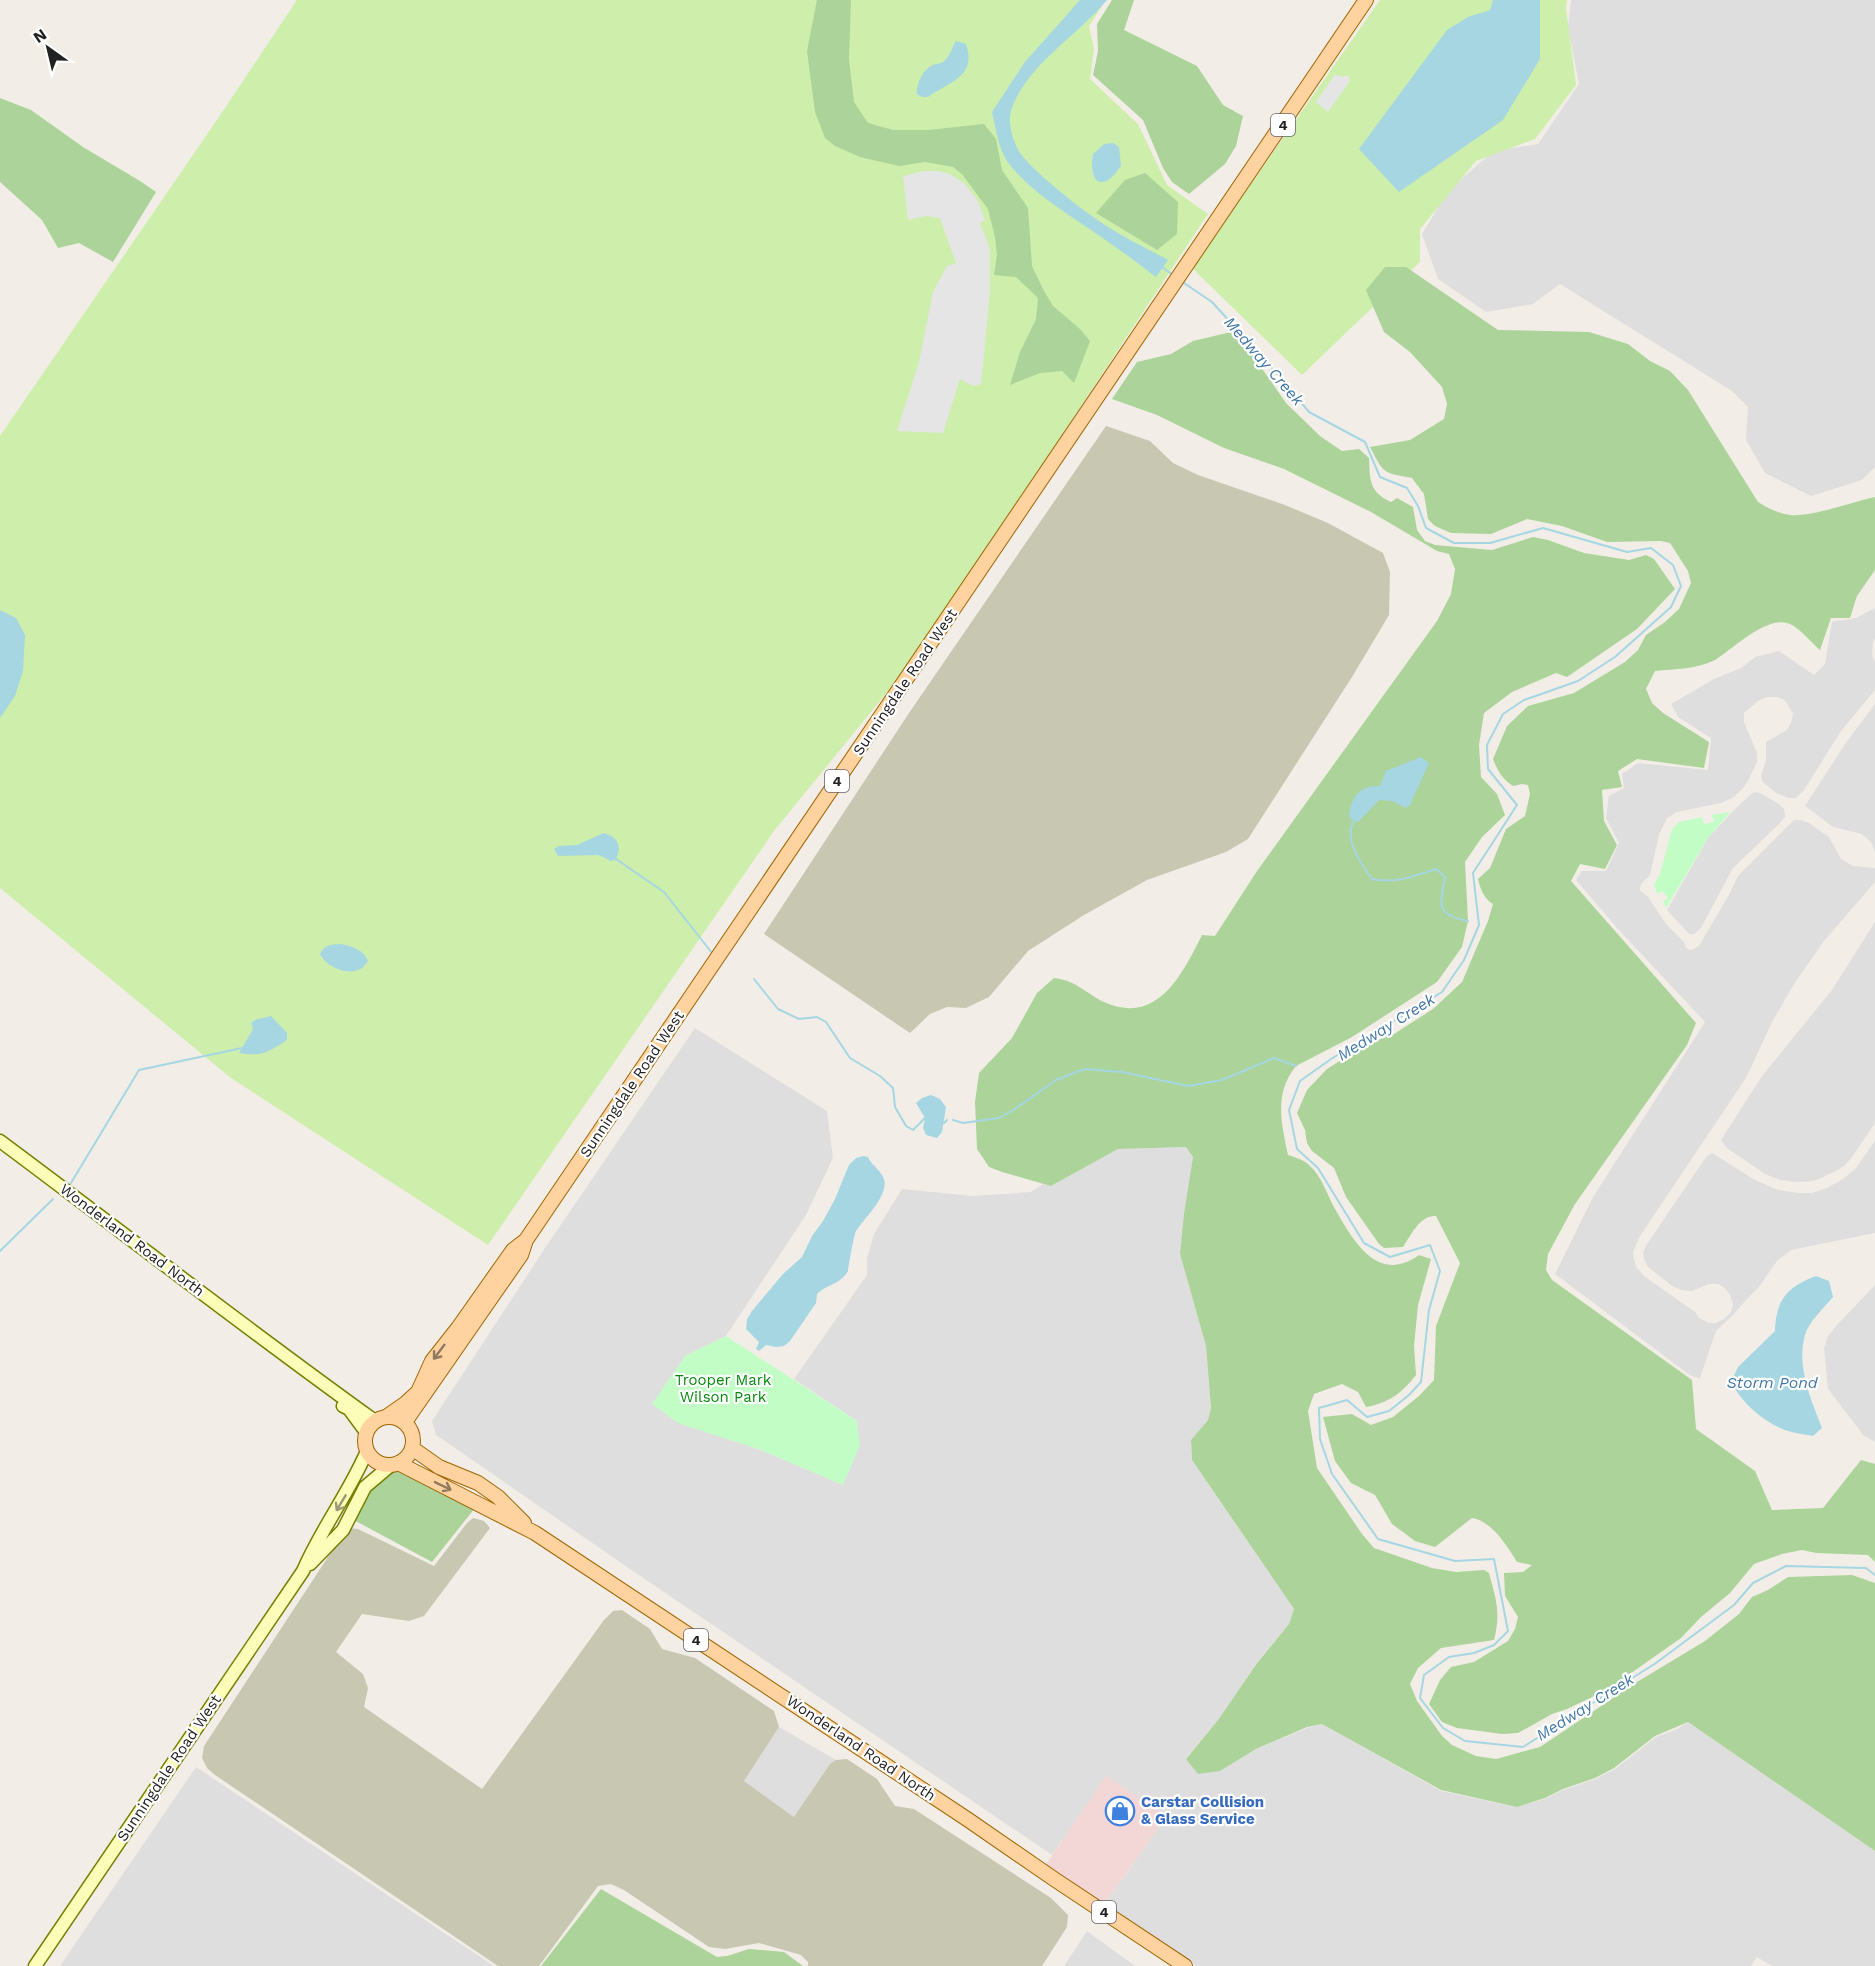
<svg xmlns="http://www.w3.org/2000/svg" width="1875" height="1966" viewBox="0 0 1875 1966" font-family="'Work Sans',sans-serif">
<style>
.residential{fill:#dfdede}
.commercial{fill:#f3d6d6}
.construction{fill:#c7c7b2}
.grass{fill:#ceeeab}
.forest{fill:#acd399}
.park{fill:#c3fdc6}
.parking{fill:#e5e5e5}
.water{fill:#a5d6e2}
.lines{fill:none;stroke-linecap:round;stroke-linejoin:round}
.stream{stroke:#a5d6e2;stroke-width:2}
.secondary-casing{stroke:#768000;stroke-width:15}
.primary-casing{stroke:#9e6500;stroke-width:16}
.secondary{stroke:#fcfdb9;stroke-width:12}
.primary{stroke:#ffd39f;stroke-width:14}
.oneway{stroke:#907a60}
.oneway2{stroke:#999a75}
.labels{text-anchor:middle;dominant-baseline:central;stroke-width:4.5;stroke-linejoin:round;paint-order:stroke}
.shield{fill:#fff;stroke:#646464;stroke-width:1.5}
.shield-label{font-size:14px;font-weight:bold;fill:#212121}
.street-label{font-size:15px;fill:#212121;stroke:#fff}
.park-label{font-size:15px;fill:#05890c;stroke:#fff}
.shop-label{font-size:15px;font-weight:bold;fill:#366cbe;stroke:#fff;text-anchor:start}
.water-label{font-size:16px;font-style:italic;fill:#4177a7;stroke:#fff}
</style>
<rect width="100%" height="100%" fill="#f2eee7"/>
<path class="residential" d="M1571,0H1875V467L1862,480L1811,496L1765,473L1746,440L1748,407L1732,391L1560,284L1533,304L1486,312L1438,279L1422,234L1448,191L1493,151L1538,144L1579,84L1568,27Z
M1875,608V639L1873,642L1872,654L1875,663V690L1841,731L1804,790L1796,798H1788L1776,793L1763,782L1761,776L1766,760V742L1787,730L1791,723L1793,714L1785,700L1777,697H1767L1758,701L1744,713V722L1757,753V762L1748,781L1742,789L1734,797L1721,803L1677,812L1667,818L1659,835L1650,875L1641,884L1640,890L1648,897L1666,924L1684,942L1686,948L1691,950L1699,946L1729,895L1738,876L1794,820H1801L1809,823L1829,837L1841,859L1853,866L1875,868V882L1824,941L1796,981L1773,1020L1746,1078L1640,1236L1633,1252L1634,1259L1636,1267L1644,1276L1695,1312L1699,1318L1709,1323H1716L1724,1319L1731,1312L1733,1304L1730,1295L1725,1288L1718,1284H1709L1692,1291L1682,1290L1672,1286L1648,1267L1644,1259L1643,1252L1647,1244L1706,1157L1712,1153L1755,1180L1778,1190L1799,1193H1812L1827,1188L1843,1179L1856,1168L1875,1141V1233L1791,1250L1777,1261L1759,1287L1746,1300L1734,1314L1716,1331L1700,1378L1691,1376L1555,1274L1593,1197L1705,1022L1618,929L1576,880L1582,871H1606L1619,843L1606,818L1609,796L1624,788L1622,774L1638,763L1708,770L1711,738L1678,717L1671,704L1714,679L1741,668L1755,657L1779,651L1814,675L1825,664L1832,622L1856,618Z
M1875,704V852L1871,842L1862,834L1833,827L1805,806L1845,744Z
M1755,792L1760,793L1779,804L1784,809L1785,817L1780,823L1733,868L1701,928L1694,934H1689L1667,910L1708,838L1733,811L1750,795Z
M1875,922V1123L1852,1157L1845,1165L1836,1171L1814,1181L1796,1182L1780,1180L1765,1174L1727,1148L1721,1140L1762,1076L1832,990Z
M695,1028L827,1111L833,1158L806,1215L726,1336L685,1356L761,1450L842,1484L857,1421L794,1379L867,1275V1258L874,1234L902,1189L973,1196L1031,1192L1043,1184L1051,1186L1118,1149L1186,1147L1193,1157L1180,1254L1206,1346L1211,1408L1208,1420L1191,1440L1192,1460L1294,1609L1289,1624L1257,1662L1218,1720L1186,1758L1198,1774L1220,1771L1256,1749L1307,1728L1322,1724L1441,1791L1516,1807L1545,1799L1563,1790L1595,1779L1615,1769L1656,1737L1677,1729L1688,1722L1875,1851V1966H1772L1757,1957L1751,1966H1196L1104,1905L1167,1816L1106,1777L1052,1855L630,1569L436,1435L432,1421L545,1248Z
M1875,1285V1442L1864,1436L1828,1389L1824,1348L1828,1336L1837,1325Z
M779,1727L836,1760L794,1817L744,1781Z
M196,1767L494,1966H60Z
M1087,1931L1135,1966H1064Z"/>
<path class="commercial" d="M1106,1776L1167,1816L1103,1906L1045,1866Z"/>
<path class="construction" d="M1106,426L1150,441L1173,463L1198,475L1285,505L1328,523L1383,553L1390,572L1389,615L1352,677L1248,839L1226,852L1147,880L1084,915L1028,951L989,997L966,1008L947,1007L930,1014L910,1033L764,934L909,713Z
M473,1518L484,1521L490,1528L424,1616L409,1621L362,1614L336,1652L363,1674L368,1688L364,1707L482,1789L604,1620L613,1611L622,1610L650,1629L662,1649L695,1658L774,1711L779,1727L744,1781L794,1817L830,1764L836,1760L847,1759L877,1779L895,1806L914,1809L1051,1898L1068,1915L1067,1927L1042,1966H808V1962L801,1955L759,1943L725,1949L709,1947L624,1890L611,1884L598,1886L539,1966H498L215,1775L207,1768L202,1758L204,1746L347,1528L358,1529L434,1566L467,1523Z"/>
<path class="grass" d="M297,0H1106L1089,26L1094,49L1090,79L1138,124L1167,185L1208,214L1067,427L932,637L774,831L488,1245L231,1078L0,888V436L221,114Z
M1380,0H1567L1566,8L1576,85L1535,139L1476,161L1420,229V262L1302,375L1192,268Z"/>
<path class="forest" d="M817,0H851L849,59L854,102L868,123L893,130H928L984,124L996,139L1002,170L1028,208L1032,266L1044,291L1053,306L1080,329L1090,341L1074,383L1062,371L1040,373L1010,385L1020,352L1036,319L1038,298L1016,277L994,275L997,255L995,237L988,209L962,174L953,167L925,162L899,166L860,157L835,146L825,138L815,112L807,51Z
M1112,0H1134L1124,30L1197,66L1223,105L1243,116L1236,146L1225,164L1189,194L1172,182L1163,168L1143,120L1093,75L1098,51L1097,24Z
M0,98L31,110L83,147L140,181L156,192L113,262L79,243L58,248L42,220L0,182Z
M1145,173L1178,202L1177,234L1157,250L1096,213L1125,180Z
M1385,267H1406L1498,330L1589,332L1628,344L1650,361L1670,371L1688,390L1758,502C1769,509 1778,513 1790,515C1813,517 1851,502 1875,497V570L1857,596L1850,618H1831L1820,650C1811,642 1802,631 1792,625C1770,612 1733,649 1715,660C1697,669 1675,669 1655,671L1646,689L1652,703L1663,713L1709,742L1704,768L1637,759L1618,771L1622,787L1602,790L1604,821L1617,845L1605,869L1580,864L1571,881L1696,1023L1687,1045L1575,1204L1548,1254L1546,1270L1552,1280L1692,1380L1696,1429L1755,1471L1772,1510L1823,1508L1861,1460L1875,1464V1562L1868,1555L1816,1553L1802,1550L1782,1554L1754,1564L1730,1593L1701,1617L1681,1638L1607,1690L1567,1709L1552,1714L1518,1733L1502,1734L1457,1728L1442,1722L1429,1704L1440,1680L1451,1667L1474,1662L1508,1641L1515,1629L1518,1617L1505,1596L1504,1573L1523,1572L1532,1565L1517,1562C1507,1546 1492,1521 1472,1518L1435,1547L1415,1541L1392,1524L1375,1495L1351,1483L1335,1461L1323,1417L1352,1414L1371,1425L1393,1417L1419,1396L1434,1380L1436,1326L1460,1263L1436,1216C1420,1215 1411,1235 1403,1247L1384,1248L1379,1244L1346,1197L1334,1168L1312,1151L1307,1143L1305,1130L1297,1113L1307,1090L1327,1069L1365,1045L1394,1034L1433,1009L1462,982L1488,921L1493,904C1485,900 1480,889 1478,879L1490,868L1506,829L1525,816L1530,794L1528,785L1522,784L1513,786C1503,780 1497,770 1493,759L1507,726L1528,706L1574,693L1625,662L1638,650L1646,635L1665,622L1679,609L1691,583L1688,571L1670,543L1661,541L1607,542L1562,526L1527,519L1491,534L1451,533L1435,526L1428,519L1424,494L1412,478C1383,473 1384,474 1370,447L1410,440L1444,419L1447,404L1442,387L1410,352L1384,332L1366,290Z
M1231,332L1249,350L1286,403L1320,436L1342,451L1359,449L1369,458C1370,480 1369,492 1391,502L1397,498L1413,507L1417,530L1425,541L1435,545L1492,550L1533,537L1548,540L1584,553L1629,560L1646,555L1654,559L1675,589L1637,629L1567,677L1556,673L1512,692L1484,713L1479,745L1481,777L1497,794L1505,815L1482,837L1465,862L1468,921L1462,947L1437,982L1352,1037L1296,1066C1274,1093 1281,1122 1288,1155C1295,1157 1304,1160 1309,1165C1322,1176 1327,1195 1335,1209C1353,1240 1377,1285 1419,1255L1431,1259L1418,1305L1414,1346L1416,1375C1402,1393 1389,1403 1366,1407L1358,1392L1342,1384L1314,1394L1308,1411L1317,1468L1362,1534L1374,1548L1432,1568L1456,1572L1484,1570L1489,1573C1496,1599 1501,1613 1494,1640L1441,1648L1418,1668L1410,1684L1417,1701L1442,1736L1452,1745L1476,1756L1496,1759L1540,1747L1637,1682L1705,1641L1739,1614L1752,1597L1768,1590L1788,1577L1852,1575L1875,1583V1851L1688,1722L1655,1736L1614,1768L1595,1778L1563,1789L1545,1798L1517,1807L1441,1790L1322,1724L1307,1727L1256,1749L1220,1771L1198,1774L1186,1759L1218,1720L1257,1663L1289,1624L1294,1609L1192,1460L1191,1440L1208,1420L1211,1408L1206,1346L1180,1254L1184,1214L1193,1157L1186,1147L1118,1149L1051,1186L1002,1172L989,1167L977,1149L975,1102L979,1073L1012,1038L1037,993L1054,978C1060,979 1066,980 1072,983C1083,988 1093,997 1104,1002C1157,1026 1182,975 1202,935L1215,936L1257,871L1437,621L1451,594L1455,569L1449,554L1437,551L1371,512L1284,469L1224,448L1157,415L1112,399L1137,362L1171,354L1193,341Z
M393,1457L406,1458L475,1508L432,1562L350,1518Z
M601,1889L717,1957L727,1956L749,1949L784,1952L803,1966H541Z"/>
<path class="park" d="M1730,812L1708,838L1666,908L1663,902L1668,898L1662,891L1657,894L1654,885L1660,874L1672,829L1679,822L1702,817L1704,824L1714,822L1712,815Z
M726,1336L857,1421L860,1446L843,1485L761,1450L678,1423L652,1404L685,1356Z"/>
<path class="parking" d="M1335,74L1342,77L1348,75L1350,81L1328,112L1316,102Z
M924,171H938L950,174L964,183L977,199L985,220L980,223L990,249V292L981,384L973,386L960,379L943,433L897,431L919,362L933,292L947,266L956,263L940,218L926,216L908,220L903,176Z"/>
<path class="water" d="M1080,0H1107C1077,36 1032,61 1013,105C1006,120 1012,140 1020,153C1033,172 1087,214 1108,227C1127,239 1148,249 1168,260L1156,277C1139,264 1122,251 1104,239C1073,217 1029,192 1007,161C998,147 996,128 992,112L1025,62Z
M1493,0H1540V59L1503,120L1399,192L1359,149L1447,30L1468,17L1490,10Z
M956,41L966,44C977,77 950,81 928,97H922L917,94C916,84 923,69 933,65C938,63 943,64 946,59C951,54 952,47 956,41Z
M1113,143L1119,147L1121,166C1103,193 1088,184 1093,154L1104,144Z
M0,610L16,618L25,635L23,671L15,696L0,718Z
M1421,757L1429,763L1410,805L1406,808L1392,801L1379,800L1358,822L1354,821L1349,817C1351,797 1359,785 1380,786L1386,771Z
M604,833C618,837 622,846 616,859L610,860L598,855L558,856L554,849L559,846L577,845Z
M341,944C353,947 363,949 368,961C367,962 363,968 362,968C349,977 326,967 320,954C325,944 331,945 341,944Z
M271,1016L287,1033V1040C268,1052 262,1057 239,1053L253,1029L251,1023L255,1020Z
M931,1095L940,1099L946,1107L942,1132L937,1138L926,1135L923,1128L925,1118L916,1103L922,1098Z
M863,1156L868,1157C871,1165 880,1169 884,1179C889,1196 864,1218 856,1231C854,1234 848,1269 848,1271C840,1285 827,1284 817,1294L816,1303L790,1341L784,1346L776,1347L766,1345L759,1351L756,1349L759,1342L746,1329L747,1319L752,1311L783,1274L802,1257L812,1236L823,1221L835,1199L849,1165L856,1158Z
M1816,1276L1829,1281L1833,1297C1824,1308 1809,1321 1805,1335C1796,1366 1811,1400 1822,1428L1813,1436C1804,1434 1793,1433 1785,1430C1762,1421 1743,1404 1731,1382L1738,1367L1775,1331C1776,1300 1787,1287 1816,1276Z"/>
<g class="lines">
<path class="stream" d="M1162,267L1174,276
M1181,281L1212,302L1281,378L1309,412L1365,442L1380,477L1407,488L1418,506L1426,528L1454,543H1490L1543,528L1627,552L1651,548L1673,565L1681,586L1671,607L1615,657L1578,681L1524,700L1503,714L1487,745L1488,769L1517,805L1473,873L1479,925L1464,960L1442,992L1331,1059L1300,1081L1289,1110L1297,1149L1318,1168L1364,1243L1390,1257L1430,1245L1440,1271L1429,1310L1421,1382L1409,1395L1389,1411L1367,1417L1347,1400L1319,1408L1320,1439L1332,1474L1378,1539L1455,1561L1494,1559L1508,1631L1494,1645L1474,1653L1449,1657L1424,1675L1420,1698L1443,1728L1465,1741L1523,1747L1656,1663L1734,1605L1753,1583L1786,1566L1866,1568L1875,1575
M1354,821C1343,839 1362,865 1372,879C1395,884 1414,876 1436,869L1445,877C1440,905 1435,915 1468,921
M610,860L616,859L664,892L712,953
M754,979L778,1009L799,1019L817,1017L826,1022L850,1058L880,1076L893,1088L895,1107L906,1126L913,1130L925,1118
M953,1120L963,1123L999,1118L1015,1109L1056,1080L1085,1069L1122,1072L1188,1086L1222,1080L1274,1058L1296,1066
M944,1123L947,1120
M71,1183L139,1070L242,1048
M0,1251L53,1199"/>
<g class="secondary-casing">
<path id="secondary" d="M0,1141C125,1234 248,1330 375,1421
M343,1406L349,1409L366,1432
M310,1564L343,1530L365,1487L391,1465
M35,1966L303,1571C321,1529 349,1493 367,1451"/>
</g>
<g class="primary-casing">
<path id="primary" d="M386,1417L406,1403L418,1392L432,1361L458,1328L513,1250L526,1240
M365 1441a24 24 0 1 1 48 0a24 24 0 1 1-48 0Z
M405,1422L521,1255L526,1240L1366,0
M412,1448L439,1467L478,1483L498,1497L524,1523
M398,1463L535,1533L967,1819L1054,1879L1185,1966"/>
</g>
<use href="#secondary" class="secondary"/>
<use href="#primary" class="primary"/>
</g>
<defs><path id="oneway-shaft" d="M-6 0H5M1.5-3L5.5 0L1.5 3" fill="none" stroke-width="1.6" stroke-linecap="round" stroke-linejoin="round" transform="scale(1.5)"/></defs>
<g class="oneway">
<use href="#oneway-shaft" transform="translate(439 1352) rotate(127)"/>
<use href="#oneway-shaft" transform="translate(443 1486) rotate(26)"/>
</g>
<use class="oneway2" href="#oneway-shaft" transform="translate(341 1503) rotate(121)"/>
<defs>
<g id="shop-ring" transform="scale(1.5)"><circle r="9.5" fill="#fff" stroke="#3f7fe0" stroke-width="1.5"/><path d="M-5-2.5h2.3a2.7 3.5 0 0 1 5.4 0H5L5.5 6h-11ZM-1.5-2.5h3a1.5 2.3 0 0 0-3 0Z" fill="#3f7fe0"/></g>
</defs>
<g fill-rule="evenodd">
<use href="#shop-ring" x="1120" y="1811"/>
</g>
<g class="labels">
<g class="shield">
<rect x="1271" y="114" width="24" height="22" rx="4.5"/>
<rect x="825" y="770" width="24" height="22" rx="4.5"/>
<rect x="684" y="1629" width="24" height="22" rx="4.5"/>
<rect x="1092" y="1901" width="24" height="22" rx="4.5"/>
</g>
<g class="shield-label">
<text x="1283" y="125">4</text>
<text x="837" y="781">4</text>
<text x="696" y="1640">4</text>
<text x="1104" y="1912">4</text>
</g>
<g class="street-label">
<text transform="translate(905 682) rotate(-56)">Sunningdale Road West</text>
<text transform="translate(632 1084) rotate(-56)">Sunningdale Road West</text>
<text transform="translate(132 1240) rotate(37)">Wonderland Road North</text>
<text transform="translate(861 1748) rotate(34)">Wonderland Road North</text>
<text transform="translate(169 1768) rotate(-56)">Sunningdale Road West</text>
</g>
<g class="park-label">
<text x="723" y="1380">Trooper Mark<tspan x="723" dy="17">Wilson Park</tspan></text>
</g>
<g class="shop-label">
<text x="1141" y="1802">Carstar Collision<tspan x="1141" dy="17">&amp; Glass Service</tspan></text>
</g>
<g class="water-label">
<text transform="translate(1264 361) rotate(49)">Medway Creek</text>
<text transform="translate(1386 1027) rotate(-32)">Medway Creek</text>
<text x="1772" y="1382">Storm Pond</text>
<text transform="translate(1585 1707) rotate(-32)">Medway Creek</text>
</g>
</g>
<g transform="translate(48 48) rotate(326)" stroke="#ffffff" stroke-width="4.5" paint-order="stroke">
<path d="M0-4.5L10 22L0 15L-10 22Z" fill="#212121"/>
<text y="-9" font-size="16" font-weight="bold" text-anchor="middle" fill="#212121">N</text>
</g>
</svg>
